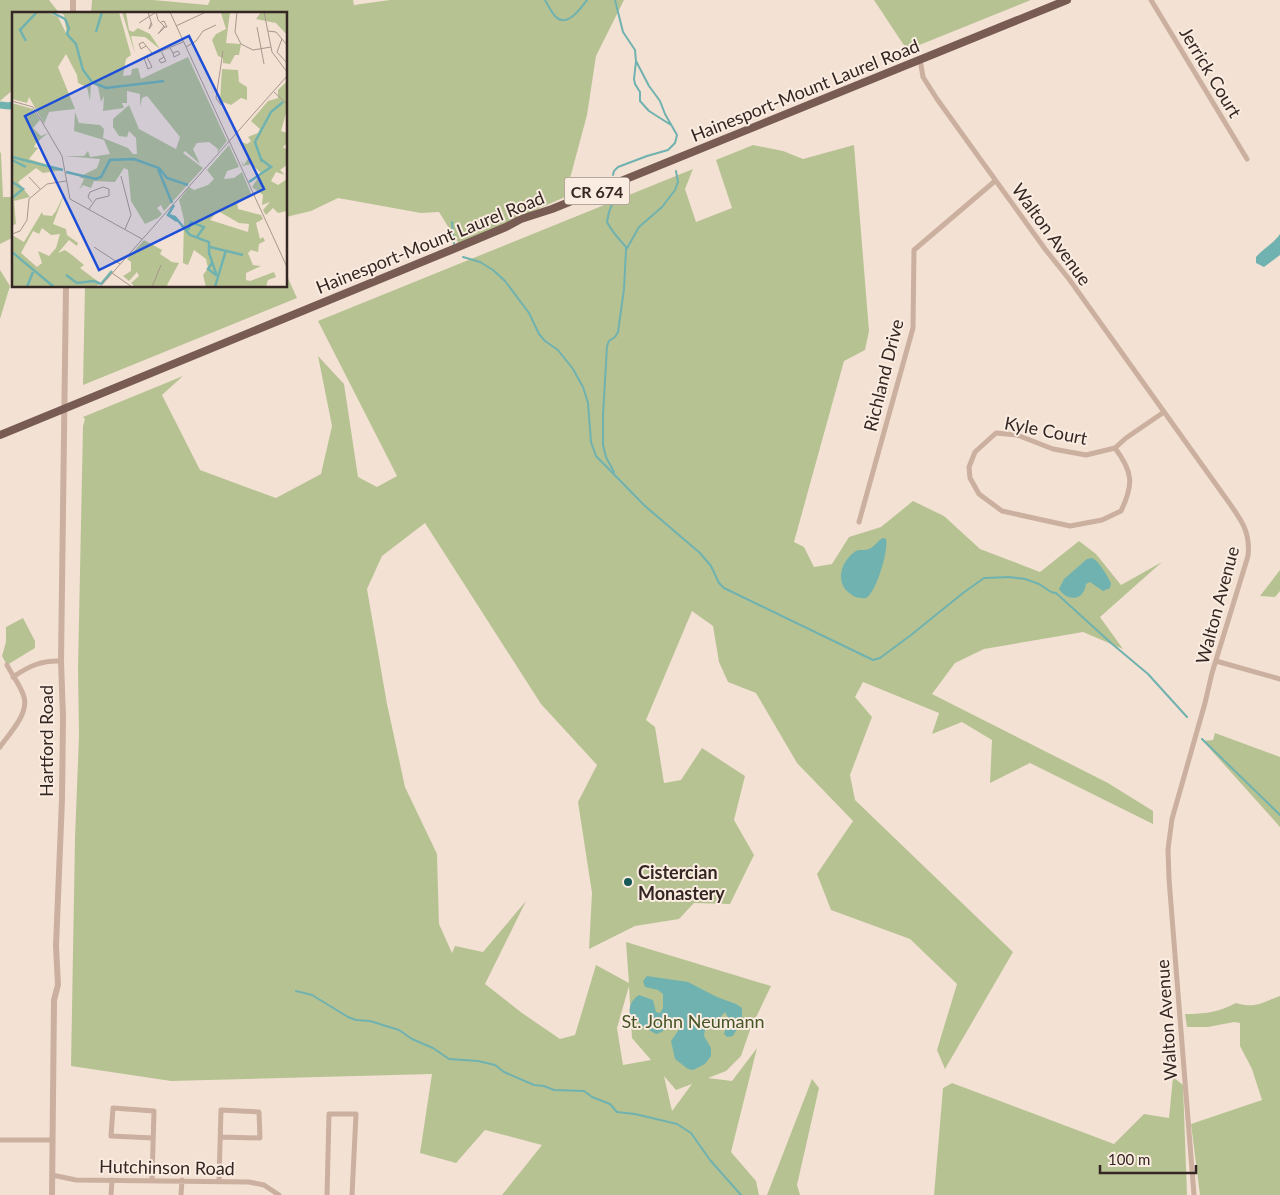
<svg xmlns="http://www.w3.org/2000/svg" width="1280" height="1195" viewBox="0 0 1280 1195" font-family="Lato,sans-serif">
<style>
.green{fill:#b7c293;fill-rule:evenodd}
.water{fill:#70b2af}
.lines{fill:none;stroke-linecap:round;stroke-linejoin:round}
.stream{stroke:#70b2af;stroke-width:2}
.canal{stroke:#70b2af;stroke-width:7}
.minor{stroke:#cbaf9f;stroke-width:5}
.tertiary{stroke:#cbaf9f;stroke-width:6}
.primary{stroke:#785c53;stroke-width:8}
.poi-dot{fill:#165957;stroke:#faece0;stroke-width:2}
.labels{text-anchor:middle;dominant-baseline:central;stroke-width:4;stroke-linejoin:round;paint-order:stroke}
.shield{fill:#faece0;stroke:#6f625c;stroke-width:1}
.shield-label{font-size:16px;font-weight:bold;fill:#342723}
.street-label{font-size:18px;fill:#342723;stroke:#faece0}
.poi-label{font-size:18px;font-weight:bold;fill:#342723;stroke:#faece0;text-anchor:start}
.park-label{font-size:18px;fill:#475425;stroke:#faece0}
.inset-river{fill:none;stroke:#70b2af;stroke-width:2.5}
.inset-road{fill:none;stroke:#a7978d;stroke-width:1}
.view{fill:#1d4ed8;fill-opacity:0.15;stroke:#1d4ed8;stroke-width:2.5}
.inset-edge{fill:none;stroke:#342723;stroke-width:2.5}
</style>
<rect width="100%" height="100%" fill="#f3e1d4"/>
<path class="green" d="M0,0H49L60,14H14V89L0,101Z
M92,0H153L208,5L210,0H353L354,5L390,0H624L596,56L587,115L565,197L459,244L439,212L421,213L338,198L311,211L286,217V14H91Z
M874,0H1031L907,50Z
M753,145L783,151L803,159L854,145L869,331L865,350L844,361L794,542L804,547L814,567L832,564L849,537L881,527L913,501L944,516L980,549L1040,572L1079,541L1096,554L1121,585L1162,562L1100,617L1123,649L1083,632L984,649L955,663L932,694L1108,783L1153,811V824L1030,763L990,783L992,740L962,722L932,734L939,713L863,682L855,697L872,717L850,775L855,800L1013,952L945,1069L937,1050L957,984L910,939L831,910L817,874L853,821L797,763L756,693L728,682L719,662L713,626L692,611L646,720L655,727L664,783L681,780L702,748L745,776L734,820L754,855L730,904L694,903L679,919L635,926L589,949L592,893L578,802L597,765L541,704L425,523L382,556L367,589L387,704L405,787L437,854L439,924L452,953L455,946L483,952L526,901L485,984L522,1013L560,1039L575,1035L596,965L629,983L626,942L771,986L750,1030L741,1056L726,1071L708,1078L732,1081L757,1048L731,1152L756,1181L759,1195H502L542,1145L485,1130L456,1163L420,1153L432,1074L171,1081L71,1066L75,838L79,736L78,668L83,426L85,419L83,417L183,376L162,395L200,470L276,498L321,474L332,426L318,356L344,384L358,477L377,487L397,476L318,321L693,169L685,189L696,222L732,208L716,160ZM629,986L632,1038L651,1060L623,1065L617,1028ZM664,1076L676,1090L692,1084L672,1111Z
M0,151L1,154L3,197H14V237L0,244Z
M0,270L10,286L0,319Z
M286,274L297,298L83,385L85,286H286Z
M1280,570V591L1275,597L1260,596Z
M23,618L35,641V648L7,665L2,656L6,642V627Z
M1215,733L1280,757V827L1203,741L1213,740Z
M1280,996V1195H1200L1191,1124L1262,1100L1252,1069L1240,1046V1023L1234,1022L1208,1027H1187L1185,1014C1205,1014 1219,1012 1236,1003C1256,1009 1262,1002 1280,996Z
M1173,1077L1183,1085L1187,1195H934L943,1088L952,1083L1114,1144L1144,1114L1169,1118Z
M812,1079L819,1088L797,1185L800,1195H767Z"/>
<path class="water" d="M1280,234V255L1264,267L1256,263V257C1263,249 1275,242 1280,234Z
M883,538L886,539C889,550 876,593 866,598C858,599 851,596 845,589C836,577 843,559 856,551C860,549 866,551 871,548C876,545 878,540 883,538Z
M1092,558C1100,562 1106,574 1111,583L1110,588L1103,591L1090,582L1086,584C1084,601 1067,602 1059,589L1064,579L1087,559Z
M647,976L688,982L717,997L736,1004L742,1008V1020L733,1036L727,1037L724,1034L729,1019L725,1012L722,1015L715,1027L705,1030L704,1036L711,1048V1056L705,1064L693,1070L688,1069L675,1059L671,1041L680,1028L679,1022L677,1021C668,1023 666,1032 656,1034L645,1028L630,1014C628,1007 633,998 639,995L653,1000L656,1012L660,1013L663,1008V994L658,990L645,987L643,981Z"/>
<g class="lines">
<path class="stream" d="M545,0C548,5 551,12 556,17C567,28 581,8 587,0
M615,0L623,32L635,50L636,61L634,79L635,84L640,92V101L649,111L671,125
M613,175L614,171L618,167L647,156L668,150L675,143L677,135L665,114L660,101L649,86L636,61
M616,195L609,212L607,222C612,232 619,239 626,247V250
M452,222L454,244
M463,257L480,262L493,270L505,281L529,313L539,334L545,341L558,350L573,369L583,387L588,403L591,442L596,456L645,506L700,553L711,566L719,583L724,588L873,660L880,658L911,635L963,593L984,578L1009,577L1025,579L1039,584L1051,592L1056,593L1111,643L1148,674L1187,717
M614,472L606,457L603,445V415L607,346L609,341L615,337L618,332L624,289L626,250L639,227L662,207L675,190L678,182L676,171
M1202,739L1280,815
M296,991L312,995L348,1017L356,1020L370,1021L399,1030L412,1039L433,1048L449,1059L478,1061L495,1065L504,1072L534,1085L544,1086L554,1090L584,1091L592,1097L610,1104L617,1112L635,1114L677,1124L691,1133L710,1160L741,1195"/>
<path class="canal" d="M0,105L9,106L14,104"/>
<path class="minor" d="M1151,0L1247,159
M920,59L923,77L937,99L1045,249L1069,279L1225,497C1239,517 1251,530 1248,556L1212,673L1205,703L1172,819L1168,849L1169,879L1194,1195
M1115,448C1133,472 1134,484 1121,511L1102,520L1070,526L1002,511L979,494L970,478L969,467L975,452L996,433L1017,435L1053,449L1086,455L1115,448L1126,438L1164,412
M859,522L913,328L914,250L995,181
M1216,661L1280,679
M13,677C29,666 42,660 61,661
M0,747C9,734 29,714 24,697C21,686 12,675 7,665
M0,1140H52
M52,1175L76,1180L249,1182L264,1185L279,1195
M152,1180L154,1111L113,1108L111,1136L153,1138
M219,1181L221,1110L259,1112L260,1138L220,1137
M111,1195L112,1180
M181,1195L182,1180
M327,1195L329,1114H356L352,1195"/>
<path class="tertiary" d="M73,14V0
M52,1195L54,1000L58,985L56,946L62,799L63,717L61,661L66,286"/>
<path class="primary" d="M0,435L451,250L506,227L521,219L552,209L1067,0"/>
</g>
<circle class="poi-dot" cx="628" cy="882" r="5"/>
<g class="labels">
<rect class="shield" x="564.5" y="177.5" width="65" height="27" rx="4"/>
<g class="shield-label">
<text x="597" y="191">CR 674</text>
</g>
<g class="street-label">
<text transform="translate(1211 72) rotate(59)">Jerrick Court</text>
<text transform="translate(805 90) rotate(-22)">Hainesport-Mount Laurel Road</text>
<text transform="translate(1052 234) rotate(54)">Walton Avenue</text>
<text transform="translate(430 242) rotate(-22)">Hainesport-Mount Laurel Road</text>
<text transform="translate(883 375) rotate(-76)">Richland Drive</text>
<text transform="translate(1046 430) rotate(11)">Kyle Court</text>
<text transform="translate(1217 605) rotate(-75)">Walton Avenue</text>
<text transform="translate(46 741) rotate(-90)">Hartford Road</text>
<text transform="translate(1166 1020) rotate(-94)">Walton Avenue</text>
<text transform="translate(167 1167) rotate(1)">Hutchinson Road</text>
</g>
<g class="poi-label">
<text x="638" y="872">Cistercian<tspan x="638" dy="21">Monastery</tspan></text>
</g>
<g class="park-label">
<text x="693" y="1021">St. John Neumann</text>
</g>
</g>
<g transform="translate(12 12)">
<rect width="275" height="275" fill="#f3e1d4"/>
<path d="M0,0H35L46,5L55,23L52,3L47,0H107L119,43L114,47L111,64L119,63L120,57L126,56L129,67L176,45L215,129L205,141L206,137L197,130L185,131L181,137L188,152L173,139L171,141L191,156L152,199L149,193L145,196L150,202L146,206L133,212L119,189L116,158L112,156L103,170L82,169L79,176L71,173L67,178L72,167L67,165L85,156L88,147L52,144H72L76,139L78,145L98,142L92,128L62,119L63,100L67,111L88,113L92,117L91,126L116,136L121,142H125L124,126L117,119L115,125L107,124L101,115V107L117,93L127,117L164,137L168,125L135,84L130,86L128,95V82L115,79V91H110L112,96L91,99L92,84L89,90L86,75L79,71L78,89L75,75L66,71L65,63L54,42L46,55L63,97L37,100L32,112L17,85L15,91L0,87ZM110,0H114L117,18L121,20L126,16L138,22L148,37L133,25L119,24L123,42ZM218,0L214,31L229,32L227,43H223L218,52L211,51V46L206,44L200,28L204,22L214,17L209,1ZM249,0H275V23L264,11L244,7ZM210,57L226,58L227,70L235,75V88L229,86L219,93L208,89ZM275,69V98L269,119L275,121V131L271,135L275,138V153L268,158L273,163L264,160L259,169L266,173L275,167V199L266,201L261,196L254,203L251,198L258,190L250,193L251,183L240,175L249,161L239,152L231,154L229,149L232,153L237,145L227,129L235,132L239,129L236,125L246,121L248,117L239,109L256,89L266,86V78ZM0,91L21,97L28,108L21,116L29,124L36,121L24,131L22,135L26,136L17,147L51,158L31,161L24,156L6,170L18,185L2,189L4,212L1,213ZM217,133L227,155L215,159L212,167L222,166L230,160L240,184L225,190L226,197L249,203L251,207L244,211L248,227L251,225L253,229L247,232L246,240L239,238L236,241L241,253L249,254L234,261V268L238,269L262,260L264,265L256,268L254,275H194L191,263L196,256L194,247L182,238L176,253L171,251L172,208L167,188L177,175L182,178L196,173L202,167L195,158ZM206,199L227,211L237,212L236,220L198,208ZM53,180L41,212L54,217L55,223L66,231L65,234L57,228L46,241L53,238L60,243L72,253L68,256L88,271L84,275H0V223L12,230L30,200L31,203L40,204L44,199ZM30,216L39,223L48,222L44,236L37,244L26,239L30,251L25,255L9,241L21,219L27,222ZM132,228L150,238L148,242L160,250L167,251L155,273L157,275H123L119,271L127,264L125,260L117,269L111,264L119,259V250L115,247Z" fill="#b7c293" fill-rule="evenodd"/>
<path class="inset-river" d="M39,0L53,7L57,16L55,22L64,32L71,58L80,70L94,76L152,69M84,20L90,0M14,29L8,18L25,0M0,145L51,158M0,148L14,155M250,150L243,130L259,100L271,90M146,157L160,191M54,160L84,167L89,165L98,148L122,147L147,156L155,166L176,173M0,170L11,177L0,186M237,170L259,155L250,148M162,193L156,203L165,209M157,203L163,205L178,223L197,230V241L205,264M176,218L179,210L192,215L185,225M198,235L231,243M0,240L42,275M200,251L196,257L204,263M54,263L65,271L82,269L89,272M89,272L100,259M15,275L21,260M203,275L214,238"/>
<path class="inset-road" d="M136,0L140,13L137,17L139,11M144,0L146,8L153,15H155L152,9L149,10M158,0L275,255M225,0L223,20L229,32L241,38L259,35M252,0L260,40L275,60M127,11L144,0M152,14L146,22L153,15M164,14L194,0M245,15L252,52M256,19L264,20L275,33M270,27L265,40L275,51M134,34L129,37L127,32L131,30L140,41M174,35L184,29L191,19L204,13M158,36L161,41L162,45L168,42L166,39L161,41M150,40V41L154,49L149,51L147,48L152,45M135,45L171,30M135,45L140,55L136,57L132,46ZM262,80L275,92M0,89L21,95L36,120L50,144L58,187L130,227M209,93L204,86L211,39M109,164L119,203L113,217M17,165L28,177M77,197L84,187L97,184V177L91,175L78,180L76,185L80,190M0,222L8,219L15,208L17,187L35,172L54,169M82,235L108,252M100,261L120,275M88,275L275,64M140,275L149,253"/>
<path class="view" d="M177,24L252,177L87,258L13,104Z"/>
<rect width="275" height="275" class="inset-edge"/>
</g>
<path d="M1100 1165v8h96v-8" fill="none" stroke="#342723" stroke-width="2.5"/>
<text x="1108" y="1165" font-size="15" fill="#342723" stroke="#faece0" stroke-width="4" paint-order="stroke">100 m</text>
</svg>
